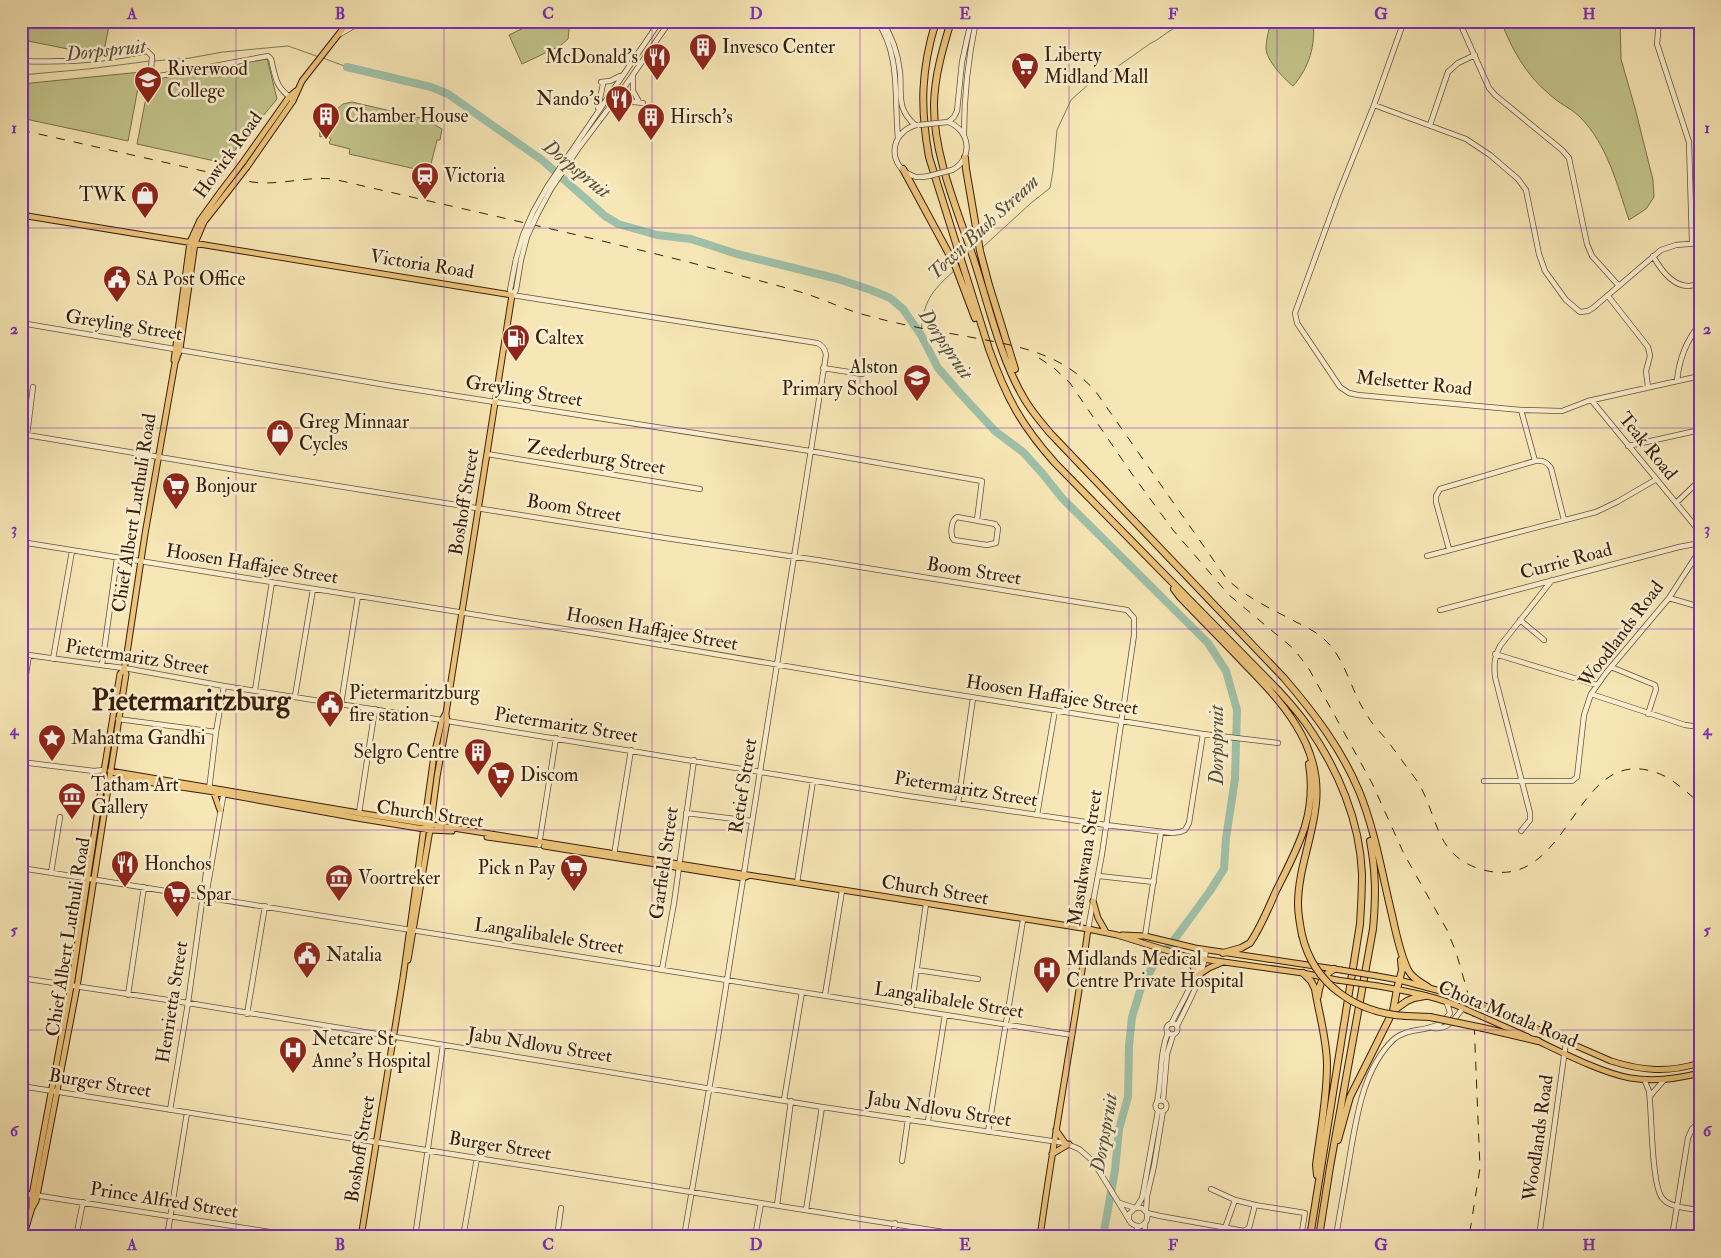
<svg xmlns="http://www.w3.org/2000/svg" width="1721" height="1258" viewBox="0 0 1721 1258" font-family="'IM FELL Double Pica',serif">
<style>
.green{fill:#c2c48b;stroke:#7c704a}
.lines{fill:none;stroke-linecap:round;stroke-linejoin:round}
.stream{stroke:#757f69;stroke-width:1}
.river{stroke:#9fc1a9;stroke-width:8}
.minor-casing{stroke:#675034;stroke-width:6}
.major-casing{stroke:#371d09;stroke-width:7}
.highway-casing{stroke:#371d09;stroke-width:8}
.minor{stroke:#faefd0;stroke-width:4.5}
.major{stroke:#ecc47b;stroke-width:5}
.highway{stroke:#ecc47b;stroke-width:6}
.rail{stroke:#371d09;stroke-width:1;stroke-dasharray:9 9;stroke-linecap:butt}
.minor-bridge-casing{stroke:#675034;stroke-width:6;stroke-linecap:butt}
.major-bridge-casing{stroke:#371d09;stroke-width:7;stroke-linecap:butt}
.highway-bridge-casing{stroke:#371d09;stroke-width:8;stroke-linecap:butt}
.minor-bridge{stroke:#faefd0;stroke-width:4.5}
.major-bridge{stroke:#ecc47b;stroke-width:5}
.highway-bridge{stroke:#ecc47b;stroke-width:6}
.grid{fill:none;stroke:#7b2cbf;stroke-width:1;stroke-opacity:0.55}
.labels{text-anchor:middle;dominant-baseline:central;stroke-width:5;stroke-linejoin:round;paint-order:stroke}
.poi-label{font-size:19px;fill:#371d09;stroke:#faefd0;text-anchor:start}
.street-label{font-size:19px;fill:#371d09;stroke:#faefd0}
.water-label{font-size:20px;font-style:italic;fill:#564e39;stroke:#faefd0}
.town-label{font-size:29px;font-weight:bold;fill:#371d09;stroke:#faefd0}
.neatline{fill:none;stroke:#7b2cbf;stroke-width:2}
.grid-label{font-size:16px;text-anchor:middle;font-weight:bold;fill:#7b2cbf}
</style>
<rect width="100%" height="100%" fill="#f8e7b6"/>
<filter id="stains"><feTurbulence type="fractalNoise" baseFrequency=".004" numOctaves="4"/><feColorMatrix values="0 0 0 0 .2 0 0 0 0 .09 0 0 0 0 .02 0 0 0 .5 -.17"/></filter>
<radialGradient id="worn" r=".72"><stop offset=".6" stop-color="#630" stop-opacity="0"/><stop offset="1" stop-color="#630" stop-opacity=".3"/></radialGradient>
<path class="green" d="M26,21H110L103,56L23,40Z
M538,21H566L569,30L568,39L560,46L522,64L509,35Z
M1271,21H1313C1316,45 1309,68 1293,86C1284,79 1266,60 1266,48C1266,39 1269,30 1271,21Z
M1501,21H1620L1621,59L1635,108L1653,180L1654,197L1646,209L1629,220C1617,184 1607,144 1580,117C1571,108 1558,103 1549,94C1526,75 1511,48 1501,21Z
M267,58L277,99L224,163L137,144L150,77Z
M141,72L128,141L21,118V84Z
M352,102L425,119L442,129L440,140H437L429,172L349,154L350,149L330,144L329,142L331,140L328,136L326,137L325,135L320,137L318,121L328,104L336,110L343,104Z"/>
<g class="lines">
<path class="stream" d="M323,58L347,67
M154,61L190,58L223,52L288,46L319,57
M21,75L88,69L150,61
M983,247L1031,203L1050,188L1053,171L1057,130L1071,100L1090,83L1107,74L1151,43C1158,40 1162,36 1168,32C1174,28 1180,26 1185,21
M921,335C923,302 930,292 955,270"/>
<path class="river" d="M347,67L431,87L448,94L542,160L605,216L618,224L657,235L691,239L737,254L838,279L871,290L890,298L903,309L921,335L938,368L959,392L995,431L1023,452L1042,473L1062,498L1208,643L1226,671L1237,710L1235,779L1226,838L1224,869L1210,891L1177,936L1154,964L1141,988L1132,1017L1129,1046L1128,1097L1119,1129L1115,1170L1103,1237"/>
<g class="minor-casing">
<path id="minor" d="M877,21C901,55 894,98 898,138
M882,21C892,36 898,54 900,72C902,95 896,108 915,125
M1404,21L1374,105L1338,195L1295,313L1297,323L1340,387L1349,393L1358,395L1521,410L1562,411L1588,401L1700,376
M1459,21L1489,88L1495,95L1562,150L1569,158L1587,244L1592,256L1619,286
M1659,21L1657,44L1689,142L1692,243
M340,34L363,21
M21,61C64,63 106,60 147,51L152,56L151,72L154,77L268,56L271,59C276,79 275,86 292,99
M633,76V91L638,100
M601,82L610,81L620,76
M612,104L626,101L643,103
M1374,105L1466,139L1490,155L1518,179L1526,190L1539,254L1545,271L1566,300L1580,312L1588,311L1593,308L1661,250L1676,245L1700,243
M598,108L603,84
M916,125C889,133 887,166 913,176C918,178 924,177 929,176
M1430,125L1448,72L1458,63L1475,55
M964,134C964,95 968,59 976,21
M952,170C973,160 971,130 948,122L954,117L957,111L962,62L971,21
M533,212L547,187L660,21
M537,215L551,189L578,149L621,92L670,21
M1653,256C1662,272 1678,294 1700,283
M512,295L817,343C823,345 825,349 826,355L718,1037L684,1237
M512,295L510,290L516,259
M512,295L516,290L521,260
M1608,296L1648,347L1650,356L1646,371L1648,387
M21,323L392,386L810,451L982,481L977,520
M823,368L862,374
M1677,381C1679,359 1686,341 1700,324
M1592,401L1700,532
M1521,410L1535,461
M21,434L243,471L665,538L817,560L1127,610L1134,618V635L1102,854L1088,929
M27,435L33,387
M1628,446L1700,430
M487,454L700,489
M1676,503L1700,480
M957,517L995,524L998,528L996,543L987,545L954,540L952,537C951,531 951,521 957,517Z
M21,542L602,635L927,690L1203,734L1278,743
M1449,549L1436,502V496L1440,489L1535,461C1543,460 1547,462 1551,468L1564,520
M1427,556L1596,512L1617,502L1655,480
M1669,598L1700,607
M1440,610L1679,547L1700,543
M1520,620L1544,640
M21,654L130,669L224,686L442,720
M1495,654L1597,685
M53,659L72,551
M102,665L117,558
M1611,667L1655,685L1656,689L1648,714
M255,690L272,582
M1591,694L1685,725L1700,727
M295,696L313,589
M341,704L358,596
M21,706L29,655
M118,719L216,732
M447,721L908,796L1106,825L1172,833L1180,832L1185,830L1189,823L1203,734
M21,762L94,771L104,770
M1484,781H1572L1577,777L1584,715L1591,694L1606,673L1669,598L1700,550
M209,790L216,732L224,686
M958,803L973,698
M359,813L375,709
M686,813L752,821
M1037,815L1055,710
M1521,831L1530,820V813L1495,677C1494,665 1494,657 1500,646L1552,580
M539,845L556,738
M614,855L631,750
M21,868L1072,1035
M51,873L60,817
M1099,876L1154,882
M797,883L813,781
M204,898L206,896L224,791
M1145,936L1161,832
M662,969L674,903L694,760
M917,970L978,979
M21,978L188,1003L822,1107L1065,1143L1079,1149L1093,1161L1131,1223C1140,1230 1149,1224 1147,1213L1142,1208H1135L1129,1214V1220
M128,995L144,887
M825,995L842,891
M911,1009L926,904
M247,1014L265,906
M1166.5 1029a5.5 5.5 0 1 1 11 0a5.5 5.5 0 1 1-11 0Z
M1171,1024C1183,1000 1199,975 1202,949
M1177,1026C1189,1002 1203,977 1206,950
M1433,1028C1449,1030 1454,1019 1463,1008
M1644,1079L1649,1091C1652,1112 1651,1187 1663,1199C1671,1208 1688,1208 1700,1210
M21,1086L975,1237
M1650,1096L1664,1080
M784,1100L802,992
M1155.5 1106a5.5 5.5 0 1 1 11 0a5.5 5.5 0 1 1-11 0Z
M1163,1101L1167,1054L1173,1035
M1157,1102C1162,1080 1159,1055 1168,1032
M170,1110L188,1003L206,873L207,866L211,861
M928,1121L945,1015
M988,1132L1023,920
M902,1161L908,1119
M1211,1189L1235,1200L1255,1205L1305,1213L1301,1237
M21,1193L302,1237
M1120,1203L1135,1208
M777,1205L791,1101
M1136,1208L1142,1198L1144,1188L1158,1111
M806,1210L822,1107
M1146,1211L1147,1196L1154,1166L1163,1111
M1147,1213L1160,1216L1244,1231L1249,1228L1255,1205
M1136,1226L1143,1237
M1225,1228L1235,1200
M76,1237L83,1202
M167,1237L187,1113
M415,1237L443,1045
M463,1237L477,1158
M557,1237L561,1208
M755,1237L761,1203
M893,1237L895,1223
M1145,1237V1223
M1336,1237C1340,1211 1345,1186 1349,1161C1356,1121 1362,1070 1393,1040C1410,1024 1436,1036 1450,1013L1448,1006L1446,1002
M1539,1237L1566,1042
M1672,1237L1688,1138L1692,1129L1700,1121"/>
</g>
<g class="major-casing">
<path id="major" d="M243,162L289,97L296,91
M247,167L293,101L302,81L349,21
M21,215L512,295L446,713L442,720L434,755L403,978L361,1237
M174,360L190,242L200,220L221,191
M110,771L359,813L1088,929L1117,935L1188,957L1303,973L1337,980
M108,782L115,778H120L208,791L357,818L430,830L452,831
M214,793L220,810
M487,837L536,844
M544,846L743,878L748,876
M1093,901L1098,918L1106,932
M1122,935L1145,936L1195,948L1341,970
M1188,957L1193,966L1195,975
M408,960L430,830L437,777L447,721L446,714
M1200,974L1209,968L1223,962
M1377,976L1399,980L1459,996
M1378,986C1407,991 1440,997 1467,1010
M1476,1002L1611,1061C1643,1071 1667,1073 1700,1063
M1483,1017L1528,1037
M1536,1040C1563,1053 1602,1073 1630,1078C1654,1082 1677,1079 1700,1073
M1056,1130L1065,1143
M1052,1154L1069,1144
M32,1208V1195L71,986L102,783L120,674L124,669L126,660L145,534L175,363L180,349L195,243L204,222L226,194
M23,1237L32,1208L36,1201L77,987L126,674L124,669
M1040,1237C1054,1134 1074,1032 1088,929"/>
</g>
<g class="highway-casing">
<path id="highway" d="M936,21C921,70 920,107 929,157L989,349C1006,397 1021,425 1055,463L1278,690C1288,701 1299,713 1307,725C1338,769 1360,821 1362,874C1362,891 1361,908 1360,924L1310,1237
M951,21C943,48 935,74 934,103C933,154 957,209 973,257C988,302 1000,359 1025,400C1032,412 1041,422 1050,433L1284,678C1314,713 1341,748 1359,791C1375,830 1382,874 1392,915C1396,933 1400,954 1408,970C1412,978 1420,982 1428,987
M965,158L966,169L980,251L989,285L1015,369
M903,169L955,265L975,318
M1174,589L1180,597C1200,618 1221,639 1241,660C1280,700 1322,743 1316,803C1313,837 1298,870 1298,904C1298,915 1300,925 1302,935
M1223,953L1241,948L1250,943C1261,927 1268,909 1276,891C1298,847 1317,815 1309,764
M1303,973L1311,981L1315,989C1319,1014 1327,1040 1327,1065C1327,1099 1320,1133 1316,1165L1317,1175
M1318,996C1319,984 1323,975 1334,969
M1393,1011L1397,989L1402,970L1401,960
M1406,1016L1430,1017
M1483,1028L1538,1041
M1338,1140L1350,1097L1393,1011L1407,1001L1414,998L1425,996
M1319,1237L1330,1167L1373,929C1376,896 1376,873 1370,841"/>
</g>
<use href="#minor" class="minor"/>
<use href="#major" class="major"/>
<use href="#highway" class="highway"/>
<path class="rail" d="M21,130L252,182C279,186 306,176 333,179C488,215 644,248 797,291C822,298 844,310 869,316C898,324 929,330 959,335C1011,345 1060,350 1096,392L1226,578C1246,598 1272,609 1296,622C1306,627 1317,632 1325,640C1346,659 1351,692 1367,715C1372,724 1379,731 1386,739C1396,752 1405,765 1415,778C1438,810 1432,852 1477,868C1573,901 1571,738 1660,774C1675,780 1687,793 1700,803
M1039,358L1053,367L1070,383L1132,474L1173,530L1229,595L1294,649L1309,669L1372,783L1404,854L1447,930L1456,952L1467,990L1474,1021L1480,1168L1469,1237"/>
<g class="minor-bridge-casing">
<path id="minor-bridge" d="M919,125L948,122
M929,176L952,170
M516,259L523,235L533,212
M521,260L527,237L537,215"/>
</g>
<g class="major-bridge-casing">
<path id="major-bridge" d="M221,191L243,162
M226,194L247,167
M1341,970L1377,976
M1337,980L1378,986
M1459,996L1476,1002
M1467,1010L1483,1017"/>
</g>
<g class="highway-bridge-casing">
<path id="highway-bridge" d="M1302,935C1314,985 1356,1013 1406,1016
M1430,1017L1483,1028"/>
</g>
<use href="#minor-bridge" class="minor-bridge"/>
<use href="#major-bridge" class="major-bridge"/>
<use href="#highway-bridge" class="highway-bridge"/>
</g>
<path class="grid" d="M236,21V1237M444,21V1237M652,21V1237M860,21V1237M1069,21V1237M1277,21V1237M1485,21V1237M21,228H1700M21,428H1700M21,629H1700M21,830H1700M21,1030H1700"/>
<defs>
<g id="building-pin" transform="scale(1.4375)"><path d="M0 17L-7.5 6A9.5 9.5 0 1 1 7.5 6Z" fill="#8f2418" stroke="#faefd0"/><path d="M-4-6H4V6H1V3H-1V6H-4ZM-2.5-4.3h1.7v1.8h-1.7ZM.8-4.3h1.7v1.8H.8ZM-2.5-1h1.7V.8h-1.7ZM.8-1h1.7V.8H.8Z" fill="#fff"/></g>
<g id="restaurant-pin" transform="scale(1.4375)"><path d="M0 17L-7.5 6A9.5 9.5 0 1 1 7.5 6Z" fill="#8f2418" stroke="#faefd0"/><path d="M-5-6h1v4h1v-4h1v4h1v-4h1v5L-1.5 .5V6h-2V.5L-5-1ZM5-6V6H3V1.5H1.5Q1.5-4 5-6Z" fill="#fff"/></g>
<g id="supermarket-pin" transform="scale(1.4375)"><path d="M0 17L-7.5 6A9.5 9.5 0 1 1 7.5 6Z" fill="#8f2418" stroke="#faefd0"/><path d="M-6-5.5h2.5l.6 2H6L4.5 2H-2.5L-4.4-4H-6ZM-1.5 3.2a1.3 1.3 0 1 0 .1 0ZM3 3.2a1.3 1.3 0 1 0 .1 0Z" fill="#fff"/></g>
<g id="school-pin" transform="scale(1.4375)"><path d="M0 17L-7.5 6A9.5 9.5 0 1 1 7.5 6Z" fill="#8f2418" stroke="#faefd0"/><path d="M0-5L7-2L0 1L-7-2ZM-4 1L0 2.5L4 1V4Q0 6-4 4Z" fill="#fff"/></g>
<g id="station-pin" transform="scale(1.4375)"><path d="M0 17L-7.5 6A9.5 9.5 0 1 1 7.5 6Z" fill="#8f2418" stroke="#faefd0"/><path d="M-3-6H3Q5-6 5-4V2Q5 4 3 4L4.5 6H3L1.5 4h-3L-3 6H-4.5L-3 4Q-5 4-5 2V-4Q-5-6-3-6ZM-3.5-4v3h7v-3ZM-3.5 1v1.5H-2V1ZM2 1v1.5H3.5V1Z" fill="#fff"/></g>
<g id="shop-pin" transform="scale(1.4375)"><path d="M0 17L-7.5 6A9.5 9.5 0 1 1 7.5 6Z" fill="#8f2418" stroke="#faefd0"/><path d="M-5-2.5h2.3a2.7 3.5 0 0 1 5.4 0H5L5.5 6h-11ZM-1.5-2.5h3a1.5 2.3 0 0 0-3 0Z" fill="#fff"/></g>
<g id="civic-pin" transform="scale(1.4375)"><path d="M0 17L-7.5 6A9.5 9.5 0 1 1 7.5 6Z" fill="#8f2418" stroke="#faefd0"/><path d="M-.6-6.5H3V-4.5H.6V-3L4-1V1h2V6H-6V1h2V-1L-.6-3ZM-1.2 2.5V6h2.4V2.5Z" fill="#fff"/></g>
<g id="fuel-pin" transform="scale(1.4375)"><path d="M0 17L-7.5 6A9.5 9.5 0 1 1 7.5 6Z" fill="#8f2418" stroke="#faefd0"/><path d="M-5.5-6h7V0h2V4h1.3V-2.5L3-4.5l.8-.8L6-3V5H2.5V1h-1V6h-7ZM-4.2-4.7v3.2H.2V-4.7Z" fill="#fff"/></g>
<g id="sight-pin" transform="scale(1.4375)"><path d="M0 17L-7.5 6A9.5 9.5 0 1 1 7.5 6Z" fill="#8f2418" stroke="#faefd0"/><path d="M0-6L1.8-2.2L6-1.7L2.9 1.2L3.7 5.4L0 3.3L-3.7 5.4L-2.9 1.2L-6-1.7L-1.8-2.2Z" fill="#fff"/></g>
<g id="museum-pin" transform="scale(1.4375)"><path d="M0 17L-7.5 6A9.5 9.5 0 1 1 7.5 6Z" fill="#8f2418" stroke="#faefd0"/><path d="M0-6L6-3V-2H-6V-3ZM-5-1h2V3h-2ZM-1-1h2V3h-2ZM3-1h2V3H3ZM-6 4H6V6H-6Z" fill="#fff"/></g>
<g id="hospital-pin" transform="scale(1.4375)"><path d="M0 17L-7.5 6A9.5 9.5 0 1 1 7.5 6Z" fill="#8f2418" stroke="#faefd0"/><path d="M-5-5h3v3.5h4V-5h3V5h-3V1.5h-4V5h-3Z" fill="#fff"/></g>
</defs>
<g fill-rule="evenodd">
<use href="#building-pin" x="703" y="47"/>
<use href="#restaurant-pin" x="657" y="57"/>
<use href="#supermarket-pin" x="1025" y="66"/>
<use href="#school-pin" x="148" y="80"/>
<use href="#restaurant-pin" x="619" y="99"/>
<use href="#building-pin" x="326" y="116"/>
<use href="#building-pin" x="651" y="117"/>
<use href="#station-pin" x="425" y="176"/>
<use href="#shop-pin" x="145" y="195"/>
<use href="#civic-pin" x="117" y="279"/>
<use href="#fuel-pin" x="516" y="338"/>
<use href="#school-pin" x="917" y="378"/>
<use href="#shop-pin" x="280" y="433"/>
<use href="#supermarket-pin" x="176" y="486"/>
<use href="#civic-pin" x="330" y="704"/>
<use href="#sight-pin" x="52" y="738"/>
<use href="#building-pin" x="478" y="752"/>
<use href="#supermarket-pin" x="501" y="775"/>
<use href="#museum-pin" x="72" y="796"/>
<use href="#restaurant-pin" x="125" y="864"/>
<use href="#supermarket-pin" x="574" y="868"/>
<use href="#museum-pin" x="339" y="878"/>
<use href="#supermarket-pin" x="177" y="894"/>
<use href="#civic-pin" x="307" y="955"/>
<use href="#hospital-pin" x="1047" y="970"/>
<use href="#hospital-pin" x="293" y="1050"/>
</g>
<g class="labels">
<g class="poi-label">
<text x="722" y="47">Invesco Center</text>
<text x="1044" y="55">Liberty<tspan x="1044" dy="22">Midland Mall</tspan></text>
<text x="638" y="57" text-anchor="end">McDonald's</text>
<text x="167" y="69">Riverwood<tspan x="167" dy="22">College</tspan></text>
<text x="600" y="99" text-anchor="end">Nando's</text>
<text x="345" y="116">Chamber House</text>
<text x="670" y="117">Hirsch's</text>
<text x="444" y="176">Victoria</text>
<text x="126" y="195" text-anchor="end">TWK</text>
<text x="136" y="279">SA Post Office</text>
<text x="535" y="338">Caltex</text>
<text x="898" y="367" text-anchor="end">Alston<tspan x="898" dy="22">Primary School</tspan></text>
<text x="299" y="422">Greg Minnaar<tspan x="299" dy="22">Cycles</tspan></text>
<text x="195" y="486">Bonjour</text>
<text x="349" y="693">Pietermaritzburg<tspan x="349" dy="22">fire station</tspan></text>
<text x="71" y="738">Mahatma Gandhi</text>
<text x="459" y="752" text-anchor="end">Selgro Centre</text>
<text x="520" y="775">Discom</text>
<text x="91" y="785">Tatham Art<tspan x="91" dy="22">Gallery</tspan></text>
<text x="144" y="864">Honchos</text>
<text x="555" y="868" text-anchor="end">Pick n Pay</text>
<text x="358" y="878">Voortreker</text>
<text x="196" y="894">Spar</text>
<text x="326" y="955">Natalia</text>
<text x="1066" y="959">Midlands Medical<tspan x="1066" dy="22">Centre Private Hospital</tspan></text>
<text x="312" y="1039">Netcare St<tspan x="312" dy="22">Anne's Hospital</tspan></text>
</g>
<g class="street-label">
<text transform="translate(228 155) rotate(-54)">Howick Road</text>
<text transform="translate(422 264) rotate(9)">Victoria Road</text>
<text transform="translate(124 325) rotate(9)">Greyling Street</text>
<text transform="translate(1414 383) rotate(6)">Melsetter Road</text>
<text transform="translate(524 391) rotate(9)">Greyling Street</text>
<text transform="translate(1648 446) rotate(51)">Teak Road</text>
<text transform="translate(596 457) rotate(9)">Zeederburg Street</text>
<text transform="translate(464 502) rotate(-81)">Boshoff Street</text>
<text transform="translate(574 508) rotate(9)">Boom Street</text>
<text transform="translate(134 513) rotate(-81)">Chief Albert Luthuli Road</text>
<text transform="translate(1566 561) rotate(-15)">Currie Road</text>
<text transform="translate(252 564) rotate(9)">Hoosen Haffajee Street</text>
<text transform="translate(974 571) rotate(9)">Boom Street</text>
<text transform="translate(652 629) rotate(10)">Hoosen Haffajee Street</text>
<text transform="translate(1621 634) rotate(-53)">Woodlands Road</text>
<text transform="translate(137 657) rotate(9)">Pietermaritz Street</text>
<text transform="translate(1052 695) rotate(9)">Hoosen Haffajee Street</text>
<text transform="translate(566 725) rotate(9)">Pietermaritz Street</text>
<text transform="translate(743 786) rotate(-81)">Retief Street</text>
<text transform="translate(966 789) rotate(9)">Pietermaritz Street</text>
<text transform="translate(430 814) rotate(8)">Church Street</text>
<text transform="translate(1085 858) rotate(-81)">Masukwana Street</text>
<text transform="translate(664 863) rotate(-82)">Garfield Street</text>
<text transform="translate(935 890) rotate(9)">Church Street</text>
<text transform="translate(549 936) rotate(9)">Langalibalele Street</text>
<text transform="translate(68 937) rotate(-81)">Chief Albert Luthuli Road</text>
<text transform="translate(949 1000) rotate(9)">Langalibalele Street</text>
<text transform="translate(172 1002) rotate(-81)">Henrietta Street</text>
<text transform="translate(1508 1014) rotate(22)">Chota Motala Road</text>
<text transform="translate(540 1045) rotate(9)">Jabu Ndlovu Street</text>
<text transform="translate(100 1083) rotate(9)">Burger Street</text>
<text transform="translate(939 1109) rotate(9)">Jabu Ndlovu Street</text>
<text transform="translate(1538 1138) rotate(-82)">Woodlands Road</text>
<text transform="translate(500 1146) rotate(9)">Burger Street</text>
<text transform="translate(360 1149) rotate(-81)">Boshoff Street</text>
<text transform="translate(164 1200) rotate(9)">Prince Alfred Street</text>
</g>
<g class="water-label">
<text transform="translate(106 50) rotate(-6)">Dorpspruit</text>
<text transform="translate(577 169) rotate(39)">Dorpspruit</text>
<text transform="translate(983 227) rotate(-43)">Town Bush Stream</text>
<text transform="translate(946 344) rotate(56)">Dorpspruit</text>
<text transform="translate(1216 745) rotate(-90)">Dorpspruit</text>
<text transform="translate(1104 1133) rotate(-80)">Dorpspruit</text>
</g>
<g class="town-label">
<text x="191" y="701">Pietermaritzburg</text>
</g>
</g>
<rect width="1721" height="1258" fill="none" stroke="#f8e7b6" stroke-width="55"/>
<rect x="28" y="28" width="1666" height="1202" class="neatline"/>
<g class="grid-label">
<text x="132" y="19">A</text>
<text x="340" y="19">B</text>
<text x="548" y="19">C</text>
<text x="756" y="19">D</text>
<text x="965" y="19">E</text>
<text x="1173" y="19">F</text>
<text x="1381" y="19">G</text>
<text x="1589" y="19">H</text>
<text x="14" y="133">1</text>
<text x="1707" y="133">1</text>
<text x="14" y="334">2</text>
<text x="1707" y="334">2</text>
<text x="14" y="534">3</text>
<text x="1707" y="534">3</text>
<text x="14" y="735">4</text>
<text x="1707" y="735">4</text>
<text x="14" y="935">5</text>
<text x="1707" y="935">5</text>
<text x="14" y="1136">6</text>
<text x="1707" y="1136">6</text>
<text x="132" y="1250">A</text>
<text x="340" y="1250">B</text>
<text x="548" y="1250">C</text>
<text x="756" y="1250">D</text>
<text x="965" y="1250">E</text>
<text x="1173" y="1250">F</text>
<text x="1381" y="1250">G</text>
<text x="1589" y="1250">H</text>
</g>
<rect width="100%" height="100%" filter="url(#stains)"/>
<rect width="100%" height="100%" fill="url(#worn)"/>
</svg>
